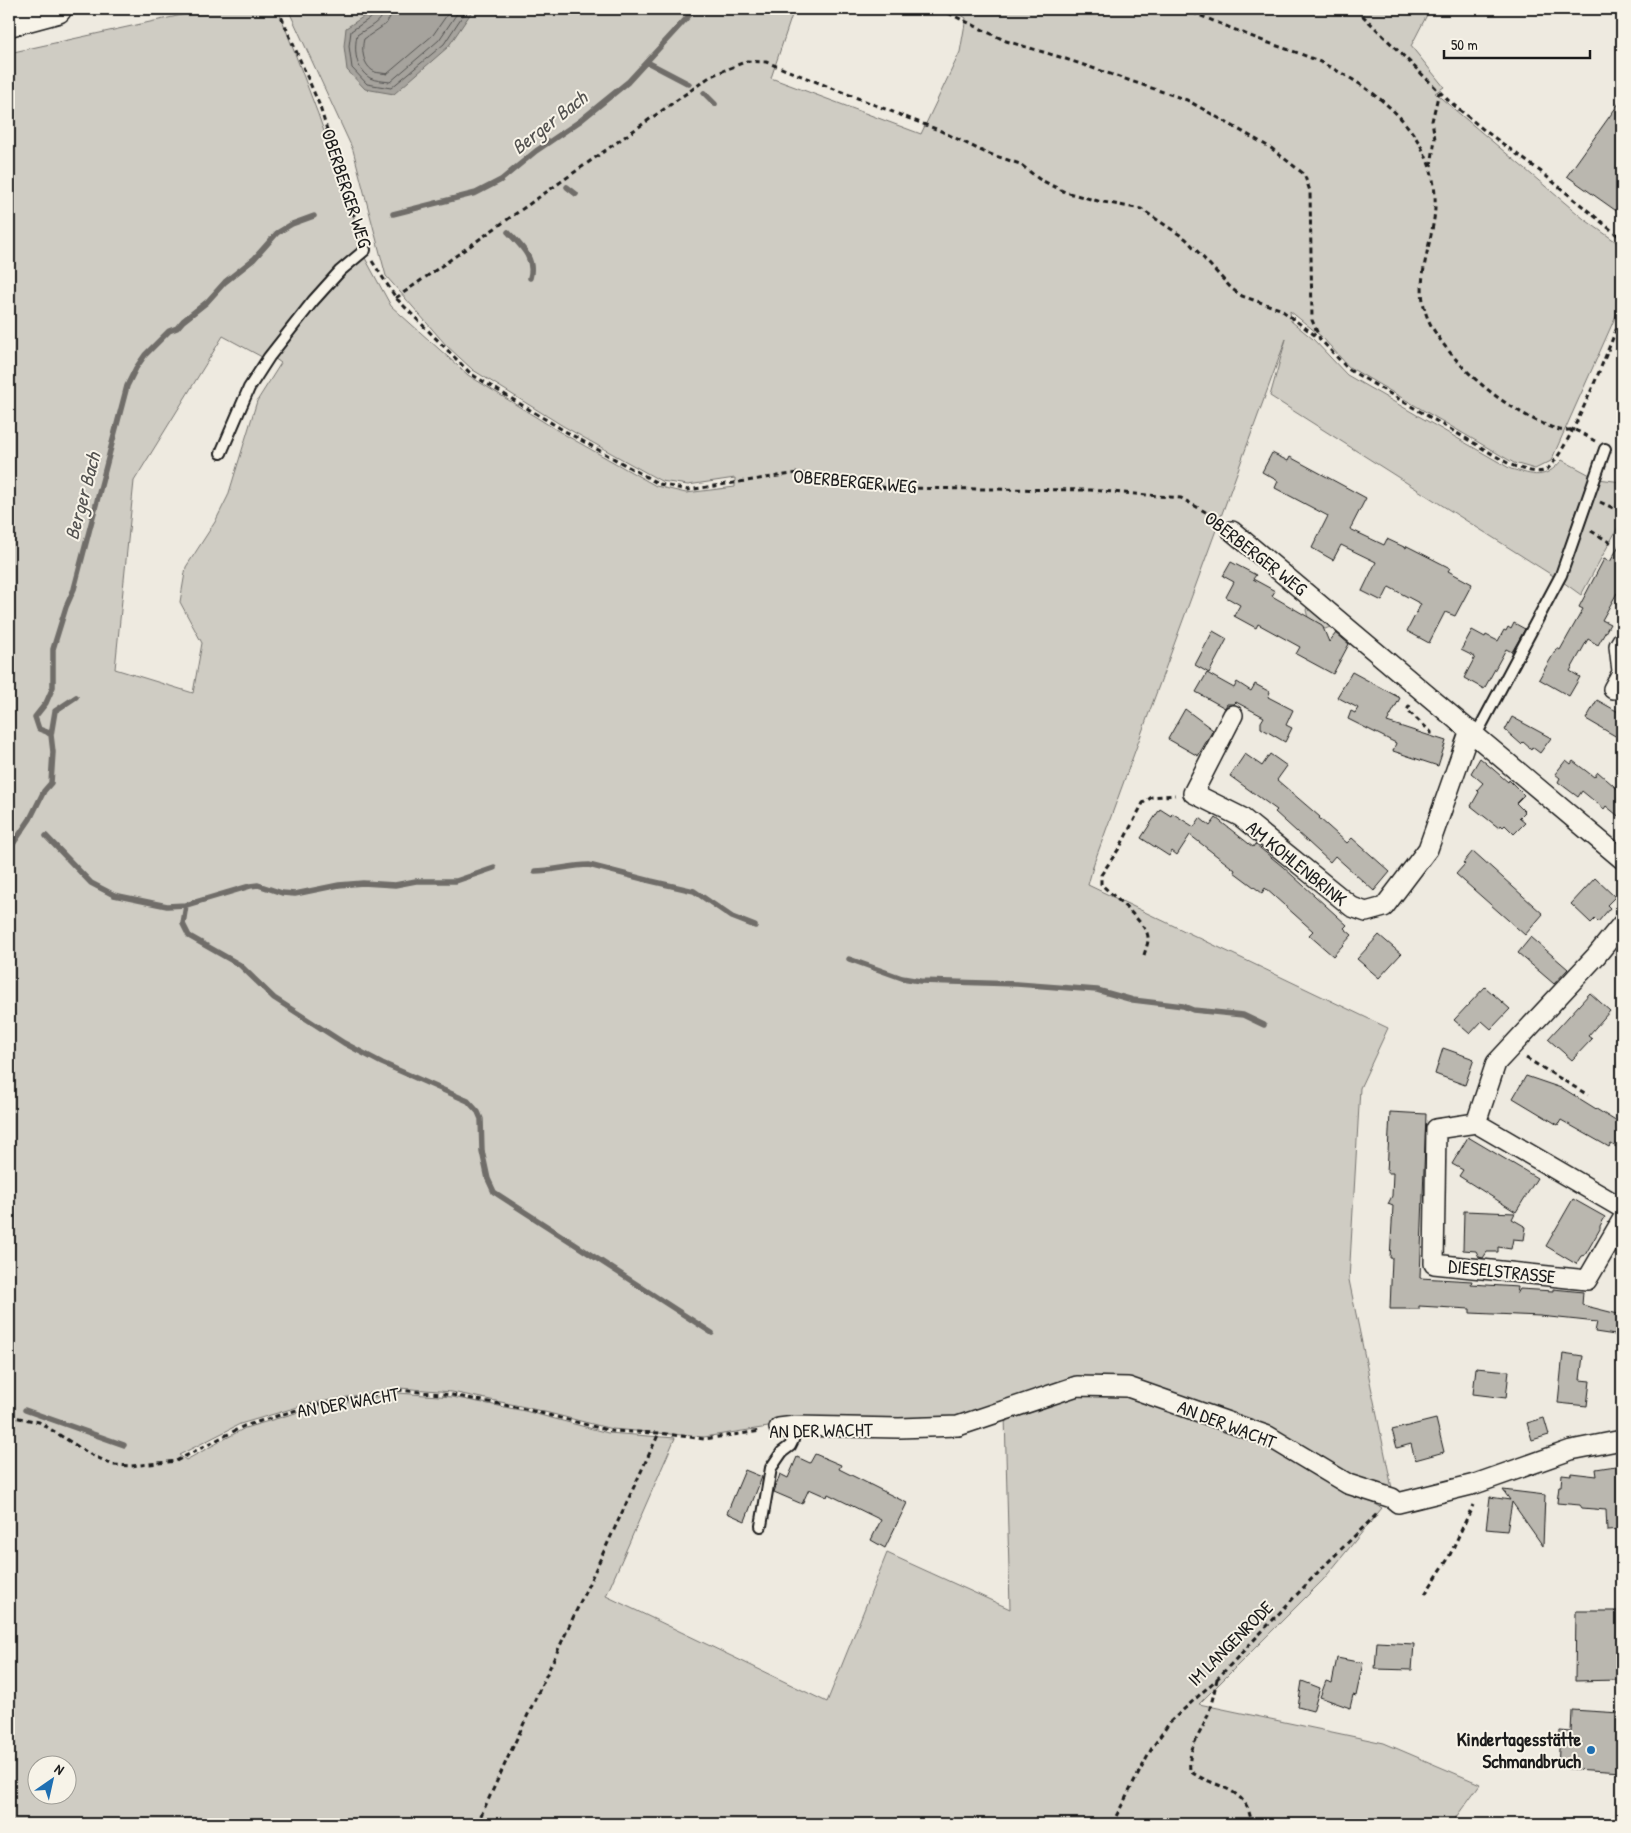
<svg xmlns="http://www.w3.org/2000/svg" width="1631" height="1833" viewBox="0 0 1631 1833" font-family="'Patrick Hand',sans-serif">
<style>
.green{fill:#cfccc3;stroke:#767470;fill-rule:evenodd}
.water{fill:#a6a39d;stroke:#6f6d69}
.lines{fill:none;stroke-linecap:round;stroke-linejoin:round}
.shore{stroke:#535250;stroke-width:1}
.stream{stroke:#6f6d69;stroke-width:5.5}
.building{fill:#bab7af;stroke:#1c1c1c}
.service-casing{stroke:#1c1c1c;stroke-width:14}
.minor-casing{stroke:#1c1c1c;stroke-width:22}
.motorway-casing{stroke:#1c1c1c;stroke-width:31}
.path{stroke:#1c1c1c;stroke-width:3;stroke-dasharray:5 4;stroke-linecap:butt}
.service{stroke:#f7f3e8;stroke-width:10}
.minor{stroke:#f7f3e8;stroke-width:19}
.motorway{stroke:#f7f3e8;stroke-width:28}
.poi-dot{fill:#1f6fb2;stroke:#f7f3e8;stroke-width:2}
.labels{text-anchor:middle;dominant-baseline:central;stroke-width:4;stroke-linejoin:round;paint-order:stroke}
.street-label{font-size:19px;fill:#1c1c1c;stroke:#f7f3e8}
.poi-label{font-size:19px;font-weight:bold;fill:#1c1c1c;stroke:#f7f3e8;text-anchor:end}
.water-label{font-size:20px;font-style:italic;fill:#535250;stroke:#f7f3e8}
</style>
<rect width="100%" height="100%" fill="#eeeae0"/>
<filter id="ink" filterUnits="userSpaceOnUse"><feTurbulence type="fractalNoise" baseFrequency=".02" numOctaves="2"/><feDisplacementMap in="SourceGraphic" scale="10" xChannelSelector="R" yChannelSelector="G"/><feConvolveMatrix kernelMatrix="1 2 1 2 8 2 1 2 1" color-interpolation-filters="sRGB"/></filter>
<g filter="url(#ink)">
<path class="green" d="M203,9H278L318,114L363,244L331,274L306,302L262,357L223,336L134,481L115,669L193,693L202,643L180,602L186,567L215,522L228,496L257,401L281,363L274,358L317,303L343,273L365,258L391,306L468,375L560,432L656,486L686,493L735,487V478L688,485L661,481L563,426L473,370L446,345L386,276L353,150L288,9H794L771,78L921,134L960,52L966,18L952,9H1430L1411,46L1444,87L1435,93L1584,219L1615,241L1622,249V302L1551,461L1535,469L1514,463L1349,367L1322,337L1290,311L1291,321L1313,339L1347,375L1511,469C1534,475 1544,481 1562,460L1592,476L1555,577L1270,396L1286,339L1094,863L1088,885L1388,1028L1360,1088L1349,1280L1394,1498L1387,1500L1352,1483L1271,1433L1130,1385L1078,1384L958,1423L899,1427L794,1423L704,1437L612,1429L525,1407L452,1392L399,1388L308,1404L240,1424L179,1455L186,1460L245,1428L309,1409L398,1393L452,1397L525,1411L608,1433L675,1438L606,1596L827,1702L887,1553L1010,1609L1005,1415L1077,1392L1126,1390L1265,1438L1382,1508L1323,1580L1199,1704L1384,1743L1480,1784L1451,1824H9V53L200,11ZM38,1766H68V1796H38Z
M1598,479L1622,482V520L1581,595L1563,582Z
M1309,604L1336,625L1325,629L1308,618L1306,610Z"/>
<path class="water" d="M375,9H471V13L448,47L394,94L365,89L347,70L344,46L346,28Z"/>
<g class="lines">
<path class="shore" d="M377,9L375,15L351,31L349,46L352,68L367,84L391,88L444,44L467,9
M384,9C383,22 367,28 357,35C354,50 355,69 370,78C375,81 384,81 390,82L439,40L460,9
M391,9L390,17L386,24L364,39C361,50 363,66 375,72C378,73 384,73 387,74L433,35L451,9"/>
<path class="stream" d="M647,62L689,84
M704,93L715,104
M567,187L576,194
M393,214L476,193L501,180L536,151L580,121L628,82L695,9
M508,232C520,245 536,258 530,278
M51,735L55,711L76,697
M46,836L91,883L114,895L167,906L186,905L250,886L258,885L282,893L295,894L339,885L363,883L395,885L416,881H456L494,868
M13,844L30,819L44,791L51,783L53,752L51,735L47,732L39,729L35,717L46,703L53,687V649L66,607L74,589L127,386L136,368L145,355L169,331L177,328L183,321L207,302L225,282L254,259L277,233L292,224L314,216
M535,871C553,871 571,865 589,865L651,881L694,891L732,917L755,926
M186,905L183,924L189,936L240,965L274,998L344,1043L382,1063L468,1101L478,1112L481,1119L482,1151L488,1179L494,1192L712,1333
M849,959L902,978L920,981L1017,984L1097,990L1133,1000L1183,1006L1193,1010L1243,1015L1264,1025
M25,1410L124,1445"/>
</g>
<path class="building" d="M1622,99V215L1567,176Z
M1272,453L1288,461L1290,457L1366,498L1350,529L1384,545L1387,539L1406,548L1407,546L1450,568L1448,571L1472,584L1455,616L1445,612L1429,643L1407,631L1421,604L1389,587L1382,601L1362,591L1376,562L1341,545L1333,560L1312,548L1328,516L1275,488L1278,481L1262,472Z
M1622,540V596L1617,593L1602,620L1610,624L1598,645L1588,639L1570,671L1580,677L1569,696L1539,679L1557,648L1560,650L1583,609L1579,607L1604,559L1610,562Z
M1231,562L1256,575L1253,579L1275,591L1272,596L1322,625L1329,642L1336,633L1349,644L1333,674L1296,654L1300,647L1258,624L1256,628L1234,616L1240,605L1226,597L1234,582L1223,576Z
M1514,623L1525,629L1512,652L1506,649L1484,689L1464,678L1475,657L1461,650L1472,630L1485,637L1486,635L1498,641L1504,630L1506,631L1508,627L1511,629Z
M1213,631L1227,639L1209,673L1195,665Z
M1352,672L1400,698L1387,722L1446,741L1438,766L1393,751L1396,743L1348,719L1351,711L1355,713L1358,708L1337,697Z
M1207,673L1234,688L1237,682L1251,691L1255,684L1270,692L1268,697L1293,710L1286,725L1292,728L1285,742L1261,728V722L1264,717L1236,702L1234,704H1227L1225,708L1196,692Z
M1597,700L1622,714V728L1617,737L1586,719Z
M1185,709L1213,730L1198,756L1168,739Z
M1512,717L1551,738L1540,753L1532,747L1531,749L1523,742L1521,744L1505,730Z
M1245,754L1262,766L1270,754L1287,766L1277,780L1320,817L1319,818L1347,843L1352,838L1390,872L1374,891L1335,856L1330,862L1275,812L1277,810L1230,776Z
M1480,758L1508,782L1509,780L1524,795L1516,803L1525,812L1519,818L1525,823L1514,834L1505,825L1503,827L1501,825L1499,828L1471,806L1479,792L1477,790L1483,783L1471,773Z
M1566,760L1571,764L1573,761L1594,777L1598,772L1622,793V819L1606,806L1604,809L1582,791L1578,797L1558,782L1560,778L1555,774Z
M1160,809L1171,816L1172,813L1194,827L1200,818L1210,826L1216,818L1253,847L1255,844L1282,866L1347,925L1344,928L1352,935L1333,956L1309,935L1313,931L1265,888L1262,893L1234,872L1235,870L1190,835L1177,855L1172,851L1169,856L1141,838Z
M1473,851L1543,914L1525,935L1456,874L1465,864L1463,863Z
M1595,878L1615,897L1607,905L1610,908L1598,922L1595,919L1591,923L1571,904Z
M1379,935L1401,954L1379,978L1357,959Z
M1531,937L1568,969L1554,984L1518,953Z
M1485,987L1510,1009L1491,1029L1482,1021L1470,1034L1454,1020Z
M1590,993L1610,1011L1588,1036L1592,1039L1572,1060L1548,1039Z
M1443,1048L1474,1059L1465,1085L1435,1074Z
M1526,1076L1564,1089L1622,1125V1150L1611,1144L1609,1147L1561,1120L1558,1125L1513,1098Z
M1390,1112L1426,1114L1420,1278L1472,1281L1471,1284L1518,1287L1517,1294L1520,1289L1553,1291V1289L1583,1292L1582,1305L1622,1315V1336L1595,1332L1597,1322L1540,1316L1470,1313V1309L1419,1306V1309H1390L1392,1258H1390L1393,1206L1388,1204L1392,1196L1393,1173H1387Z
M1468,1137L1537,1178L1516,1212L1459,1176L1463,1170L1452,1164Z
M1573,1199L1605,1217L1600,1226V1229L1585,1255L1581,1256L1576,1264L1546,1246Z
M1464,1211L1515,1213L1512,1219L1526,1227L1524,1240L1513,1239L1511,1249L1498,1247V1252H1487L1483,1258L1479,1257L1476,1251L1463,1250Z
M1563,1353L1583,1356L1580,1380L1590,1381L1587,1406L1558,1403Z
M1476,1368L1509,1371L1506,1398L1473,1394Z
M1544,1418L1549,1435L1532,1440L1527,1423Z
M1436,1419L1444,1452L1415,1460L1411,1444L1397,1448L1392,1430Z
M815,1454L841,1465L839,1469L907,1503L885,1548L871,1540L881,1520L828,1494L827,1497L809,1489L802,1504L774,1492L780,1474L788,1478L797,1457L810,1463Z
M1622,1465V1529L1607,1530L1606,1510L1582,1508L1580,1505L1557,1503L1559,1486H1561L1562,1474L1571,1475V1473L1597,1476L1596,1469Z
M745,1470L762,1477L745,1521L727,1513Z
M1503,1490L1545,1495L1543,1546L1512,1502L1507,1531L1486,1529L1490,1497L1510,1500Z
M1576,1611H1620L1618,1680L1575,1681Z
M1377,1642L1414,1644L1412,1670L1375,1669Z
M1337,1658L1363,1663L1356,1696L1353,1695L1350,1708L1320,1697L1326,1681L1332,1683Z
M1302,1681L1320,1688L1313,1711L1298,1707Z
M1572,1710L1620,1713L1619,1732H1622V1772L1558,1768L1560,1731L1571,1732Z"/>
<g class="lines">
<g class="service-casing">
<path id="service" d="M221,453L249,388L269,357L313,301L340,271L365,250
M1476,735L1561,575L1605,449
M761,1526L771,1468L782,1452L790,1446L793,1440L795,1426"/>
</g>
<g class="minor-casing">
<path id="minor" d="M1232,531L1622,859
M1622,641L1619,646L1622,671
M1613,689L1622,673
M1233,715L1193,793L1241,817L1352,907L1366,912L1384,907L1428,849L1470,730
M1622,924L1596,956L1496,1063L1476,1123L1436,1129L1434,1264L1587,1280L1622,1220
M1476,1123L1622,1208
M779,1428L795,1426L899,1428L958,1426L1077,1386L1128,1387L1268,1436L1348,1484L1392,1498L1398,1503L1475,1484L1571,1450L1622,1440"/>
</g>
<g class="motorway-casing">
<path id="motorway" d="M9,22L57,9"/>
</g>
<path class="path" d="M278,9L319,104L361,238
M940,9L1006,41L1060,57L1187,100L1271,148L1304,174L1310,191L1312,320L1320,339L1348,369L1511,465C1520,468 1534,474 1544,471C1565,463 1612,340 1622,315
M1184,9C1209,19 1233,29 1258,39C1281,48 1306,54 1328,66C1388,96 1444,145 1434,219C1428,258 1410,294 1435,332C1461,372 1502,406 1546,425C1551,427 1556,429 1560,430C1565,431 1571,429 1575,430C1582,433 1589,438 1595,441
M1356,9L1449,101L1484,130L1540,171L1622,239
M1431,166L1435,139L1432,121L1439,92
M372,261L396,298L471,374L563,430L659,484L688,490L798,473L887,488L1090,490L1181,498L1218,519
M396,298L711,76L747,61L766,62L941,131L984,152L1020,164L1039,179L1065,192L1098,201L1141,209L1186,239L1232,289L1242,296L1280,309L1320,339
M1600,502L1622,512
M1591,531L1613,544
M1410,705L1407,710L1431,732V736
M1144,955C1146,948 1150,940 1147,933C1141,919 1113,896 1101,884V875L1120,847L1143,803L1152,797L1175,795
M1526,1058L1588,1095
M9,1416L39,1422L88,1453L113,1465L131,1466L176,1461L244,1426L310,1406L399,1390L452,1395L525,1409L611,1431L659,1433L704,1439L761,1431
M1425,1594L1448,1559L1473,1505
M1217,1679C1214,1693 1211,1707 1206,1720C1197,1740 1188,1748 1190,1771C1207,1784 1231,1785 1244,1802C1249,1808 1250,1818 1253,1824
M477,1824L659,1433
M1112,1824L1152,1748L1170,1722L1217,1679L1321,1569L1378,1513"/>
<use href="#service" class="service"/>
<use href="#minor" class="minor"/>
<use href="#motorway" class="motorway"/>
</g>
</g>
<circle class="poi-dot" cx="1591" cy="1750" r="5"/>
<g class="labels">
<g class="street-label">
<text transform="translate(347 188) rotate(72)">OBERBERGER WEG</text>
<text transform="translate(855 481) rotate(5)">OBERBERGER WEG</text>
<text transform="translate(1256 553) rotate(38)">OBERBERGER WEG</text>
<text transform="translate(1297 863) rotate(39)">AM KOHLENBRINK</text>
<text transform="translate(1502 1271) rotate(6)">DIESELSTRASSE</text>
<text transform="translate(348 1402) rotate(-10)">AN DER WACHT</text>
<text transform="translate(1227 1424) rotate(21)">AN DER WACHT</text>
<text transform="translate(821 1430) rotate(-1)">AN DER WACHT</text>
<text transform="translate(1230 1643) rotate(-45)">IM LANGENRODE</text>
</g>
<g class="poi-label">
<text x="1581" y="1739">Kindertagesstätte<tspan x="1581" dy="22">Schmandbruch</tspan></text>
</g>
<g class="water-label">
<text transform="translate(549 122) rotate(-38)">Berger Bach</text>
<text transform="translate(82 496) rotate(-75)">Berger Bach</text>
</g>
</g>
<rect width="1631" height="1833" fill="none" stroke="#f7f3e8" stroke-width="30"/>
<rect x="15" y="15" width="1601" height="1803" fill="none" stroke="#1c1c1c" stroke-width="2" filter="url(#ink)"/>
<g transform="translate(52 1780) rotate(34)"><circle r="24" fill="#f7f3e8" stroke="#9f9d96"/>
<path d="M0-4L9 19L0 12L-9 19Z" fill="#1f6fb2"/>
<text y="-8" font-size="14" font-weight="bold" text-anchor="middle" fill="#1c1c1c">N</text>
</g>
<path d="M1444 50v8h146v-8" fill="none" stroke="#1c1c1c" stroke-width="2.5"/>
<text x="1451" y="50" font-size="15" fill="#1c1c1c" stroke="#f7f3e8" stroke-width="4" paint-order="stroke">50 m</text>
</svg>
